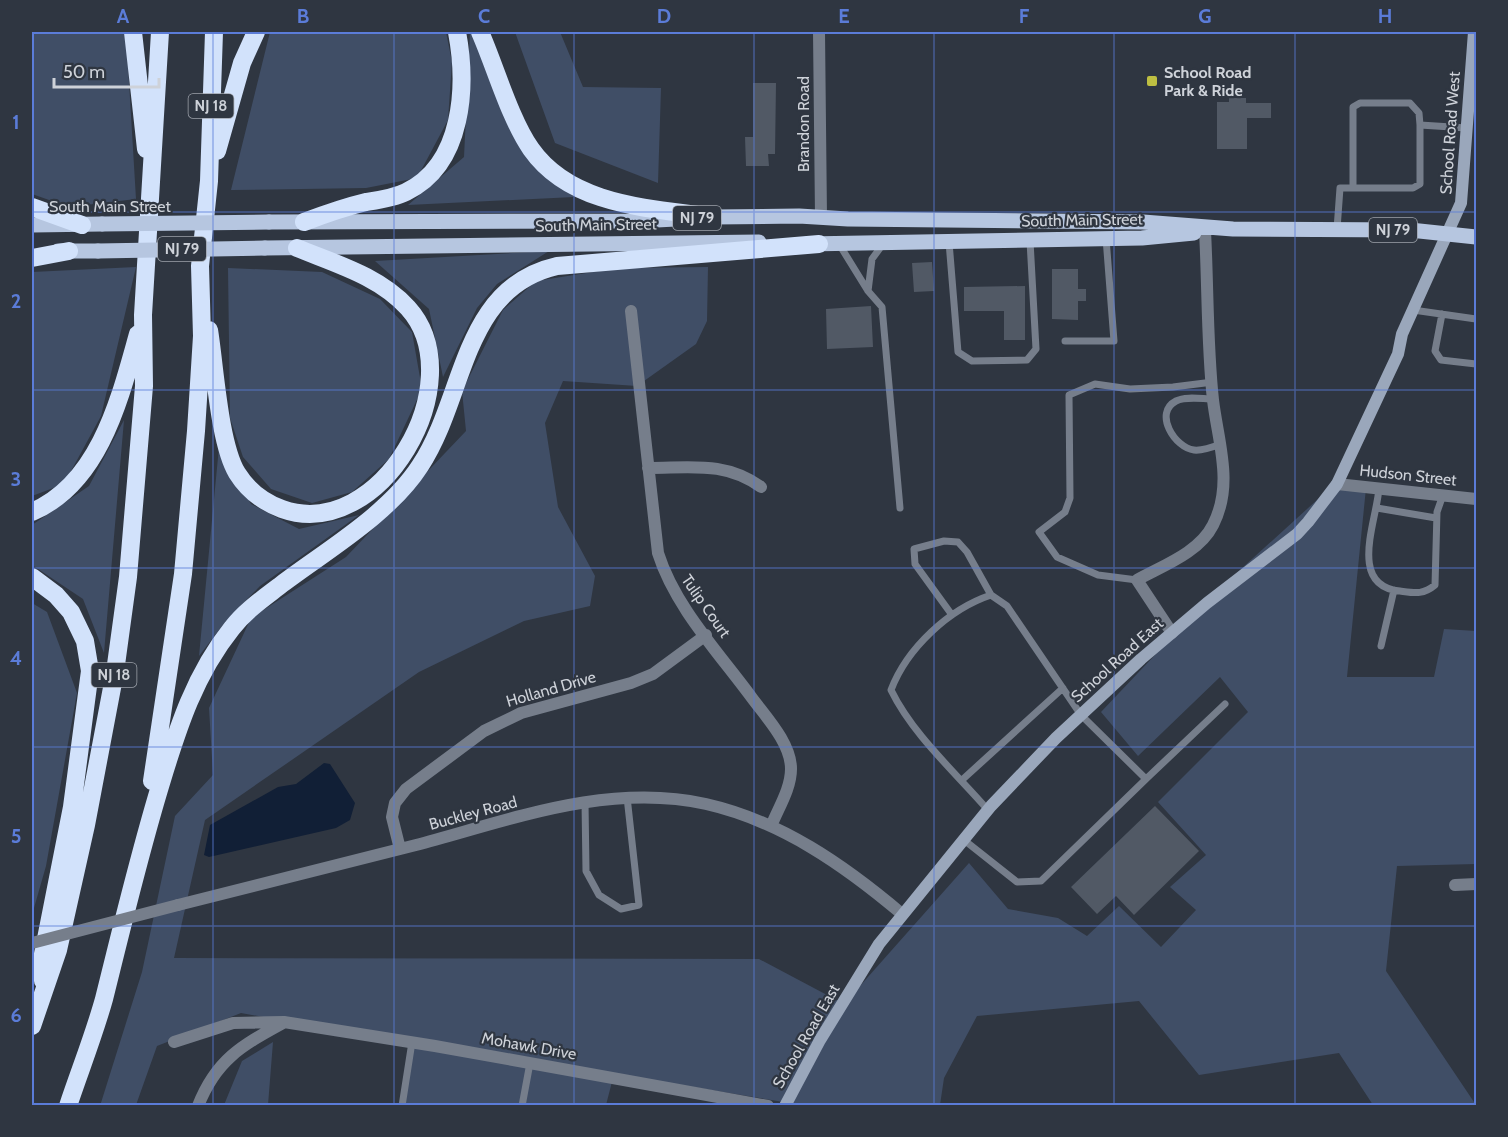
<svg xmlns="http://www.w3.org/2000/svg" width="1508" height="1137" viewBox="0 0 1508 1137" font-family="Cabin,sans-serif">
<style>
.green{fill:#404e66}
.water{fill:#111f36}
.building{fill:#515965}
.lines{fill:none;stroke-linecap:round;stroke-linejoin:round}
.lane{stroke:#767e8b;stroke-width:7}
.street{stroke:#767e8b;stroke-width:12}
.secondary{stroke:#9aa7bb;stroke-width:12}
.primary{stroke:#b6c6e0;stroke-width:15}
.highway{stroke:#d2e2fb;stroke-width:18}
.street-bridge{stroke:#767e8b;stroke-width:12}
.primary-bridge{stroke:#b6c6e0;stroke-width:15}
.grid{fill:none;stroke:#5b7cd8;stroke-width:1.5;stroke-opacity:0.55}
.poi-dot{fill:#bebf42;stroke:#2f3641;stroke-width:2}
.labels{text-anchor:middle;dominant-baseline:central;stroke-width:4.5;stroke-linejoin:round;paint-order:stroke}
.shield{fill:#2f3641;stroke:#9ea3ab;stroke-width:1.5}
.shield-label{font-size:15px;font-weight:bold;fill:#ced2d9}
.poi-label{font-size:16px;font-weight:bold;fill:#ced2d9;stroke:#2f3641;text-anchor:start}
.street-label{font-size:16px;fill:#ced2d9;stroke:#2f3641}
.neatline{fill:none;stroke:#5b7cd8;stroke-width:2}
.grid-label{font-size:20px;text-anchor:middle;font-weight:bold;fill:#5b7cd8}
</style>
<rect width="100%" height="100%" fill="#2f3641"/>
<path class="green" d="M32,32H126L136,199L69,207L32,194Z
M270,32H446L452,62L448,120L417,178L366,188L231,190Z
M470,32H473L527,157L574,197L408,205L464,157Z
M515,32H560L583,87L661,88L658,183L555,143Z
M549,251L497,284L477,308L443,377L429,309L375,261Z
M136,267L101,416L64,484L32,496V272Z
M708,267L707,321L696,344L637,386L563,381L545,423L558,507L595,576L590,606L524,621L419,672L205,820L174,958L759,959L844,1004L969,863L1008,909L1058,918L1087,936L1119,906L1161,947L1196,910L1170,887L1206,855L1158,802L1248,712L1220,677L1138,756L1101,712L1207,600L1340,479L1366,488L1347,677H1434L1444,629L1476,631V864L1397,866L1386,971L1476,1105H1373L1339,1053L1199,1075L1139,1001L977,1016L944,1078L940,1105H802L614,1074L606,1105H404L414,1044L241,1013L157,1046L136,1105L100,1106L142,972L175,816L213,775L209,708L251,618L346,557L466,431L462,391L503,310L536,281L618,268Z
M228,268L322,272L380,299L412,332L422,389L389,459L352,492L312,503L271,489L243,457L230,418Z
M124,420L104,653L83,599L32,565V525L89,486Z
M219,447L251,504L299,529L359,515L260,586L226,621L199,656Z
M32,603L47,612L77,693L46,866L32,915Z
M273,1042L268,1105H224L242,1061Z"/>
<path class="water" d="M324,763L330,764L355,803L350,820L336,828L209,857L204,855L210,825L278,787L296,784Z"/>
<path class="building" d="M753,83H776L775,154H768L769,166H746L745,137H753Z
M1229,98H1246V103H1271V118H1247V149H1217V102H1229Z
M932,262L934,291L914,292L912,263Z
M1052,269H1078V289H1086V301H1078V320L1052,319Z
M1025,286V340H1004V311H964V287Z
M871,306L873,347L827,349L826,309Z
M1155,806L1199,851L1134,915L1116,896L1097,914L1071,887Z"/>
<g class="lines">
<path class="lane" d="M1353,188V107L1360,103H1410L1419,113L1420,125
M1337,229L1340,188H1413L1420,184V125L1467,128
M949,242L958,352L972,361L1027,360L1036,349L1030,241
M839,244L868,291L872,259L883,244
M868,291L882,307L900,508
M1413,310L1476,319
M1442,314L1435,351L1441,360L1476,364
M1065,341H1114L1106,238
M1213,399C1202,399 1186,396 1176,401C1153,413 1175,448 1194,450C1202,451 1213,447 1221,444
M1379,488C1377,520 1347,586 1400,591C1415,593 1423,595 1435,585L1437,512L1443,495
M1377,508L1436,518
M1137,580L1098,575L1057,557L1039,532L1065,512L1070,498L1069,395L1095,384L1130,389L1173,387L1213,382
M952,615L915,564L914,549L944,541L958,542L967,552L991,595
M1381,646L1394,590
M1146,779L1225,704
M962,780L1063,688
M585,802L586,871L599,895L621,909L639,905L627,797
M964,840L1017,882L1041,881L1146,779L1081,715L1007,606L991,595C949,609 907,648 891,690C913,735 955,772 988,810
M402,1106L412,1042
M522,1106L530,1063"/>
<path class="street" d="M819,32L821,217
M631,311L658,553C675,607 719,653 752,698C766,717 791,743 791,769C791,788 779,807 772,824
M648,468C691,468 725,461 761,487
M1337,484L1476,499
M1172,633L1137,580C1162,566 1199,553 1213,525C1234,484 1218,442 1213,400C1207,345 1208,287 1205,231
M400,849L392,817L395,803L406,789L484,731L521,713L631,683L653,674L706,635
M1455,885L1476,884
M178,905C257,885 337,865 416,845C510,820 608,782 706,804C781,821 844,865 902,914
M174,1042L233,1023L284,1022L435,1046L768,1106
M198,1106C216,1060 241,1046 283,1023"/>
<path class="secondary" d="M785,1106L820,1040L879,944L991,806L1056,738L1141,659L1207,603L1297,534L1308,522L1337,484L1398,354L1402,334L1461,203L1474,32"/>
<path class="primary" d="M269,222L638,221L713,217L799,216L848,219L1143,222L1233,229L1410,230L1476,237
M32,225L102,224
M807,244L1142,238L1194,233
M265,248L759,242
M58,251H98"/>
<path class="highway" d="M133,32L146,149
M480,32C495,66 510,119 531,149C571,206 650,208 713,217
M217,151L242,63L256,32
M32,207L82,225
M304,222C325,214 345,207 366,202C379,200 394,198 406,192C464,164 467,85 457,32
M32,258L69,251
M209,330C215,367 219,443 237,473C247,489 263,502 282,509C380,544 474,381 408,308C379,276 336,264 297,248
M32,512C100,483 120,398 138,334
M32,577L56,595L71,612L85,641L90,671L72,807L43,954V981
M152,781L183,574L196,431L202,336L200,266L209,181L214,32
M32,1026L58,950L86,825L115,672L128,577L144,386L143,315L160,32
M68,1106C80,1070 94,1035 104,999C122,927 139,855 161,783C178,727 195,674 232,628C246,610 264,598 282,584C327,550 389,514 420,466C466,397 461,288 557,266L819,244"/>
<path class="street-bridge" d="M32,943L178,905"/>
<path class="primary-bridge" d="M102,224L269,222
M98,251L265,248"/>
</g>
<path class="grid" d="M213,32V1106M394,32V1106M574,32V1106M754,32V1106M934,32V1106M1114,32V1106M1295,32V1106M32,212H1476M32,390H1476M32,568H1476M32,747H1476M32,926H1476"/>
<rect class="poi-dot" x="1146" y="75" width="12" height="12" rx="3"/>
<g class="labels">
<g class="shield">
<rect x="188.5" y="94" width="45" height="24" rx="4.5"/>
<rect x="673" y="206" width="48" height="24" rx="4.5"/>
<rect x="1369" y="218" width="48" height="24" rx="4.5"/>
<rect x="158" y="237" width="48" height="24" rx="4.5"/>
<rect x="91.5" y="663" width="45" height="24" rx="4.5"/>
</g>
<g class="shield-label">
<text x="211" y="106">NJ 18</text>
<text x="697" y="218">NJ 79</text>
<text x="1393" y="230">NJ 79</text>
<text x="182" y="249">NJ 79</text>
<text x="114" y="675">NJ 18</text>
</g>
<g class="poi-label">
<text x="1164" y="72">School Road<tspan x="1164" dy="18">Park &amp; Ride</tspan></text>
</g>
<g class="street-label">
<text transform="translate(803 124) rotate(-90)">Brandon Road</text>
<text transform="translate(1450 133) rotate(-86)">School Road West</text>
<text x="110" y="206">South Main Street</text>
<text transform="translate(1082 220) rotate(-1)">South Main Street</text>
<text transform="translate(596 225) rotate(-1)">South Main Street</text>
<text transform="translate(1408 475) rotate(6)">Hudson Street</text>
<text transform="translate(706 606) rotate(55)">Tulip Court</text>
<text transform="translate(1117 660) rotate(-42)">School Road East</text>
<text transform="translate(551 689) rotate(-16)">Holland Drive</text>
<text transform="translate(473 813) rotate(-15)">Buckley Road</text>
<text transform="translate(806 1036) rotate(-60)">School Road East</text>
<text transform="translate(529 1046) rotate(10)">Mohawk Drive</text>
</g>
</g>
<rect width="1508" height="1137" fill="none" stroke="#2f3641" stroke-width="66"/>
<path d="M54 78v9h105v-9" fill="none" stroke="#ced2d9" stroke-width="3"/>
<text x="63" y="78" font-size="18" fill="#ced2d9" stroke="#2f3641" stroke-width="4.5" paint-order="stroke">50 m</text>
<rect x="33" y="33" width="1442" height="1071" class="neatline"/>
<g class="grid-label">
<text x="123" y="23">A</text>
<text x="303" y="23">B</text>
<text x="484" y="23">C</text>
<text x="664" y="23">D</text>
<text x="844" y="23">E</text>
<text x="1024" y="23">F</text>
<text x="1205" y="23">G</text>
<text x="1385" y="23">H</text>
<text x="16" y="129">1</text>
<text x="16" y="308">2</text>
<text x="16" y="486">3</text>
<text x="16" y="665">4</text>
<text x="16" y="843">5</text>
<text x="16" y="1022">6</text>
</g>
</svg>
